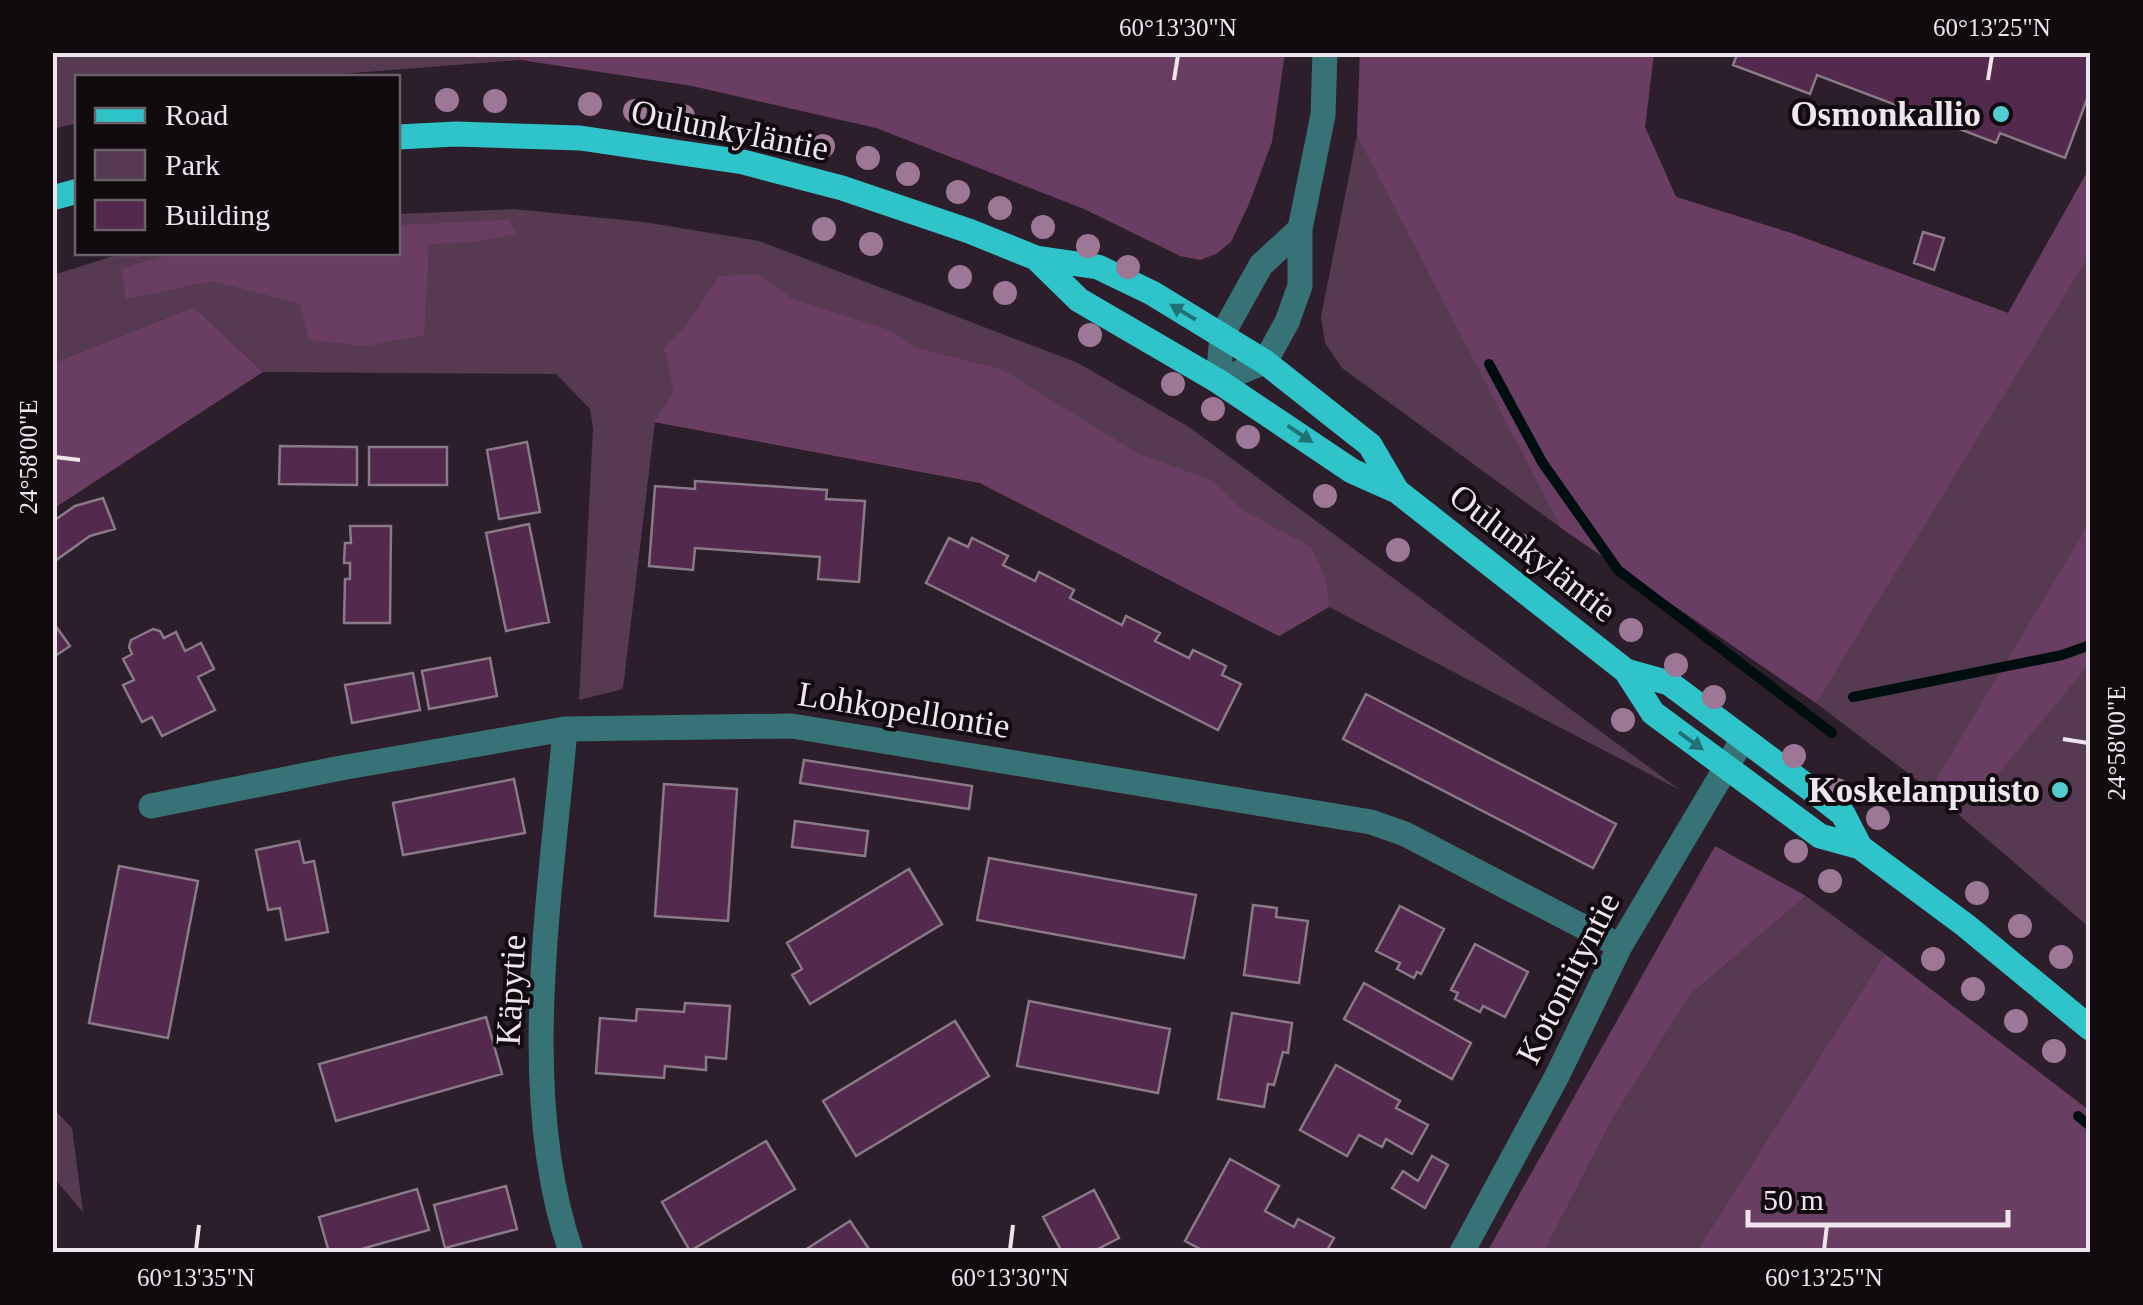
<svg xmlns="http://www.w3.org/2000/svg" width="2143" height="1305" viewBox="0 0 2143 1305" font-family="Georgia,serif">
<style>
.green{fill:#553a51}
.forest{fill:#693e62}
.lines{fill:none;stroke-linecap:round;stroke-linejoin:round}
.stream{stroke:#000e0f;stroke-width:10}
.building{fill:#532a4d;stroke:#8a7987;stroke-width:2.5}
.minor{stroke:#377376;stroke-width:25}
.major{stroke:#2fc4c9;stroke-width:25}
.tree{fill:#9c7796}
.oneway{fill:#227176}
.ticks{fill:none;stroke:#efe5ed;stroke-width:4}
.poi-dot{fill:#51ccd1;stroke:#110b10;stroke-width:4}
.labels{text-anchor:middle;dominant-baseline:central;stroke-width:8;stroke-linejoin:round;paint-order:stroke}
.poi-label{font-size:35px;font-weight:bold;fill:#efe5ed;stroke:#110b10;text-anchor:end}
.street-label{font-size:35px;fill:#efe5ed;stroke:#110b10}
.neatline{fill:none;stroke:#efe5ed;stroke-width:4}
.ticks-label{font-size:25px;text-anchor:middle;fill:#efe5ed}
</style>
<rect width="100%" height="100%" fill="#2c1e2a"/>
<path class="green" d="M518,52L521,60L289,78H78L77,123L53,129L52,53Z
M1360,53H1654L1645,127L1676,197L1791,233L2008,313L2090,167V928L1930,790L1816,703L1561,528L1342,368L1325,343L1321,317L1357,135Z
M514,209L644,222L759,241L1078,363L1189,427L1680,790L1329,607L1279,636L980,483L655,422L623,689L579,700L593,429L590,409L556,374L263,372L194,307L53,363V275L123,253L398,252V214Z
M1806,896L1885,954L1696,1252H1544L1612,1120L1690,995Z
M52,1107L72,1128L83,1212L53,1177Z"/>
<path class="forest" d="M518,53H1285L1272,142L1249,204L1231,242L1216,254L1200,260L1180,256L1084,209L876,128L692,86L521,60Z
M1360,53H1654L1645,127L1676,197L1791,233L2008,313L2090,167V254L1816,703L1561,528L1357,135Z
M509,220L516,234L473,242L429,244L424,335L366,346L309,340L300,304L213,281L126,299L121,269L173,253L398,252V225Z
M759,274L791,298L892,331L915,347L1003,370L1137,453L1211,480L1243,510L1311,547L1326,579L1329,607L1279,636L980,483L654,422L674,392L664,348L687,324L719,276Z
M194,307L263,372L53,509V363Z
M2090,521V663L1984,791L1930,790Z
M1715,846L1806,896L1690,995L1612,1120L1544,1252H1487Z
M1885,954L2090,1111V1252H1696Z"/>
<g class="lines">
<path class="stream" d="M1489,364L1542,462L1618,570L1832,733
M1853,697L2062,655L2090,645
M2078,1116L2090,1126"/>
</g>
<path class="building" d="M1738,52H2090V91L2065,158L2000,133L1996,143L1817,75L1810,94L1733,65Z
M1923,232L1944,238L1934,270L1914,263Z
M527,442L540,512L499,519L487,450Z
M280,446L357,447V485L279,484Z
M369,447H447V485H369Z
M695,481L827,490L826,499L865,501L859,582L818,579L820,557L695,548L693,570L649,566L655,486L695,489Z
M103,498L115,529L90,536L52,563V522L75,506Z
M529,524L549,622L506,631L486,533Z
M350,526H391L390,623H344L345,579H350V563H344L345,543H351Z
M949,538L968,547L972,538L1008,556L1003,565L1035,581L1039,572L1074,590L1070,598L1122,625L1126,616L1160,633L1155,641L1189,658L1193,650L1226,666L1222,675L1241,684L1218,730L926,583Z
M52,621L70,646L52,658Z
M153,629L160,631L164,638L176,632L185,651L201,643L214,669L198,677L215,710L162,736L152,717L142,722L123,685L134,680L123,659L132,654L129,647L131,640Z
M490,658L497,696L429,709L422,671Z
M413,673L420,710L352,723L345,685Z
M1366,694L1616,824L1593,868L1343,739Z
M804,760L972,786L969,809L800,783Z
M514,779L525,833L403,855L393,803Z
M664,784L737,789L728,921L655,916Z
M795,821L868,831L865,856L792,847Z
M299,841L304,863L314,861L328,932L286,940L280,908L268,910L256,850Z
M989,858L1196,895L1184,958L977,920Z
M119,866L198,881L168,1038L89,1023Z
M909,869L942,924L810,1004L792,975L802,969L787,943Z
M1253,905L1277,908L1276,917L1308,921L1299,983L1244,975Z
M1400,906L1444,929L1421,974L1417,972L1414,978L1397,969L1400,963L1376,951Z
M1475,944L1528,972L1505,1017L1483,1006L1480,1012L1455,999L1458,993L1451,990Z
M1364,983L1471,1043L1452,1079L1344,1019Z
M1029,1001L1170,1029L1158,1093L1017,1066Z
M685,1003L730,1006L726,1059L706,1057V1070L665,1066L664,1078L596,1073L600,1018L636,1021L637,1009L684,1012Z
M1232,1013L1292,1023L1288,1053L1283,1052L1274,1085L1268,1084L1264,1107L1218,1099Z
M486,1017L502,1074L336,1121L319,1064Z
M955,1021L989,1076L856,1156L823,1101Z
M1336,1065L1400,1101L1396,1108L1428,1125L1412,1154L1386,1139L1382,1147L1359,1135L1347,1156L1300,1130Z
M766,1141L795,1189L690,1251L662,1202Z
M1432,1156L1448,1165L1425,1208L1392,1188L1403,1171L1418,1181Z
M1230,1159L1279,1186L1265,1211L1294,1227L1298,1219L1334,1238L1326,1252H1206L1185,1241Z
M506,1186L517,1229L445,1248L434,1205Z
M417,1189L429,1230L351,1252H329L319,1217Z
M1094,1190L1119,1238L1092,1252H1062L1043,1217Z
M850,1221L871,1252H811L808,1248Z"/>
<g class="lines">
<path class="minor" d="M1300,229L1261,265L1222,335L1218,381L1265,362L1287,322L1300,286V229L1323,115L1325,52
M565,729C551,894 516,1093 571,1252
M151,806L341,768L565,729L792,726L1371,822L1405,834L1620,946
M1462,1252L1557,1076L1620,946L1743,739"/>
<path class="major" d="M398,137L456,134L580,138L743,162L842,188L969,231L1036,258L1098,267L1152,293L1265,362L1370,445L1397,491
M52,198L78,191
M1036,258L1079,300L1218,381L1352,471L1397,491L1626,671L1653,713L1820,836L1860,847L1965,925L2090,1028
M1626,671L1669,683L1812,790L1843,814L1860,847"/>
</g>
<g class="tree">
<circle cx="447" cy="100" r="12"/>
<circle cx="495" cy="101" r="12"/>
<circle cx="590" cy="104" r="12"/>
<circle cx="635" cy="111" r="12"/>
<circle cx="683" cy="116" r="12"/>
<circle cx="823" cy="146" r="12"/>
<circle cx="868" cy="158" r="12"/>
<circle cx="908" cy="174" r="12"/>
<circle cx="958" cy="192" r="12"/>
<circle cx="1000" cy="208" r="12"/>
<circle cx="1043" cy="227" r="12"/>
<circle cx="824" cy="229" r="12"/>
<circle cx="871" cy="244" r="12"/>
<circle cx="1088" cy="246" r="12"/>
<circle cx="1128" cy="267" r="12"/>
<circle cx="960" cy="277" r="12"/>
<circle cx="1005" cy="293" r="12"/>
<circle cx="1090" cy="335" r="12"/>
<circle cx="1173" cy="384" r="12"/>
<circle cx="1213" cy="409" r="12"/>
<circle cx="1248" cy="437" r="12"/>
<circle cx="1325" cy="496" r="12"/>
<circle cx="1484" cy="517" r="12"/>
<circle cx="1520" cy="545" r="12"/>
<circle cx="1398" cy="550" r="12"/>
<circle cx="1558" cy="575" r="12"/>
<circle cx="1597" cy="603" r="12"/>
<circle cx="1631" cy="630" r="12"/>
<circle cx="1676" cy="665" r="12"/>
<circle cx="1714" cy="697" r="12"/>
<circle cx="1623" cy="720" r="12"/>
<circle cx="1794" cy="756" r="12"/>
<circle cx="1837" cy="790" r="12"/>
<circle cx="1878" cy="818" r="12"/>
<circle cx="1796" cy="851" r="12"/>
<circle cx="1830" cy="881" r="12"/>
<circle cx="1977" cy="893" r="12"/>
<circle cx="2020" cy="926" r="12"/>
<circle cx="2061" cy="957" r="12"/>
<circle cx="1933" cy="959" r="12"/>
<circle cx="1973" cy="989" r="12"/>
<circle cx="2016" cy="1021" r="12"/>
<circle cx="2054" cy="1051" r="12"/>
</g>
<defs><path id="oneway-solid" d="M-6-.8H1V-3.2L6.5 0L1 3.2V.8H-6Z" transform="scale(2.5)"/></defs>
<g class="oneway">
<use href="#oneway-solid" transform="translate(1183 312) rotate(-149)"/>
<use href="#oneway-solid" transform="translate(1300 434) rotate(34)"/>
<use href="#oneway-solid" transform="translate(1691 741) rotate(36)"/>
</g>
<path class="ticks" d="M1174,80L1178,55M1988,80L1992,55M55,457L80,460M2063,739L2088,743M196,1250L199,1225M1010,1250L1013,1225M1824,1250L1827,1225"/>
<g class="poi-dot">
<circle cx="2001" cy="114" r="10"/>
<circle cx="2060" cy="790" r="10"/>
</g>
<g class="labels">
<g class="poi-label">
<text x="1981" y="114">Osmonkallio</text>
<text x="2040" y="790">Koskelanpuisto</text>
</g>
<g class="street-label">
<text transform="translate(730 130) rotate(11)">Oulunkyläntie</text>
<text transform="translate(1533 553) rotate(38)">Oulunkyläntie</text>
<text transform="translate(904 710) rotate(9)">Lohkopellontie</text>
<text transform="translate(1568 978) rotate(-63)">Kotoniityntie</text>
<text transform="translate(511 990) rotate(-87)">Käpytie</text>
</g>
</g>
<rect width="2143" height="1305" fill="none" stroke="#110b10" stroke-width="110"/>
<rect x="75" y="75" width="325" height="180" fill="#110b10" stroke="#6a6268" stroke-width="2.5"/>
<rect x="95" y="108" width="50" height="15" fill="#2fc4c9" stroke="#6a6268" stroke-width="2.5"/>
<text x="165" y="125" font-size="30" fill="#efe5ed">Road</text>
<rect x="95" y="150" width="50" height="30" fill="#553a51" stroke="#6a6268" stroke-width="2.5"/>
<text x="165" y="175" font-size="30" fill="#efe5ed">Park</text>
<rect x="95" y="200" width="50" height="30" fill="#532a4d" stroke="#6a6268" stroke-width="2.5"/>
<text x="165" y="225" font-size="30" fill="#efe5ed">Building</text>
<path d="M1748 1210v15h260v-15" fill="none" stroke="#efe5ed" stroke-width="5"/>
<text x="1763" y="1210" font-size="30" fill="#efe5ed" stroke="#110b10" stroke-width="8" paint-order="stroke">50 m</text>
<rect x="55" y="55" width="2033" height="1195" class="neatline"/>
<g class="ticks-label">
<text x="1178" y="36">60°13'30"N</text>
<text x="1992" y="36">60°13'25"N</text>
<text transform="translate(28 457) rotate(-90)" y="9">24°58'00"E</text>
<text transform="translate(2116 743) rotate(-90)" y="9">24°58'00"E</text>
<text x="196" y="1286">60°13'35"N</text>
<text x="1010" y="1286">60°13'30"N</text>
<text x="1824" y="1286">60°13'25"N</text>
</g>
</svg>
